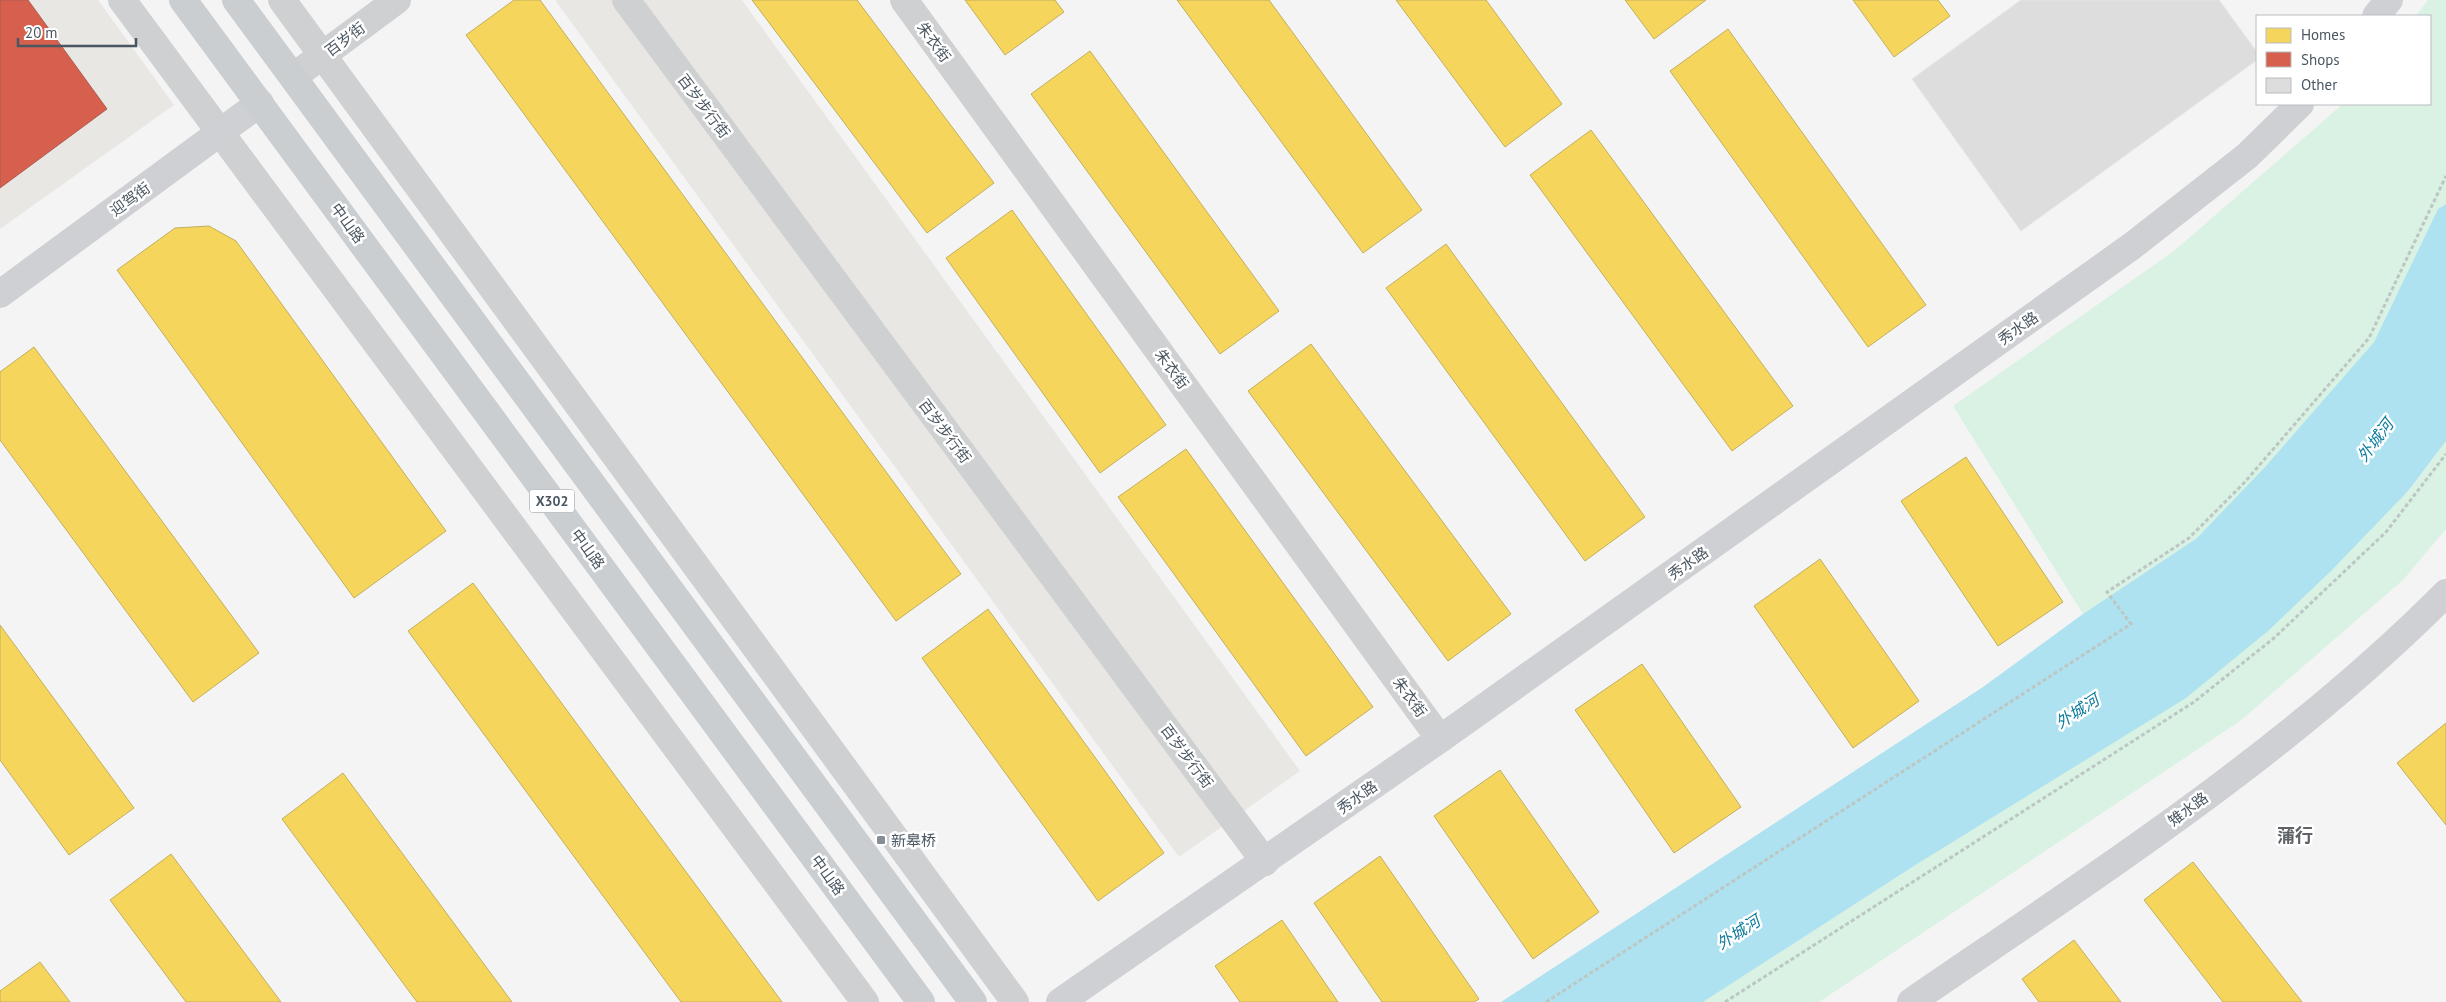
<svg xmlns="http://www.w3.org/2000/svg" width="2446" height="1002" viewBox="0 0 2446 1002" font-family="'PT Sans','Noto Sans SC',sans-serif">
<style>
.commercial{fill:#e8e7e3}
.green{fill:#d9f2e3}
.water{fill:#aee2f0}
.homes{fill:#f6d55c;stroke:#c2af5e}
.shops{fill:#d6604d;stroke:#ac5d53}
.building{fill:#ddddde;stroke:#e5e6e7}
.lines{fill:none;stroke-linecap:round;stroke-linejoin:round}
.path{stroke:#bcc7c4;stroke-width:3;stroke-dasharray:4 2.5;stroke-linecap:butt}
.street{stroke:#ced0d2;stroke-width:28}
.secondary{stroke:#ced0d4;stroke-width:28}
.primary{stroke:#caced1;stroke-width:28}
.poi-dot{fill:#868d94;stroke:#fff;stroke-width:2}
.labels{text-anchor:middle;dominant-baseline:central;stroke-width:5;stroke-linejoin:round;paint-order:stroke}
.shield{fill:#fff;stroke:#808990;stroke-width:1}
.shield-label{font-size:14px;font-weight:bold;fill:#4a5661}
.street-label{font-size:15px;fill:#4a5661;stroke:#fff}
.poi-label{font-size:15px;fill:#4a5661;stroke:#fff;text-anchor:start}
.water-label{font-size:16px;font-style:italic;fill:#0c7c9b;stroke:#fff}
.quarter-label{font-size:18px;font-weight:bold;fill:#5f6368;stroke:#fff}
</style>
<rect width="100%" height="100%" fill="#f4f4f4"/>
<path class="commercial" d="M0,0H98L174,105L0,229Z
M555,0H742L1300,771L1179,857Z"/>
<path class="green" d="M2428,0H2446V204L2438,209L2374,342L2266,467L2197,538L2083,614L1953,406L2174,251L2343,104H2430V16H2416Z
M2446,441V529L2403,580L2240,721L1819,1002H1703L1917,864L2409,491Z"/>
<path class="water" d="M2446,204V441L2409,490L2331,571L2268,631L2186,698L1917,864L1703,1002H1501L1983,687L2083,614L2197,538L2266,466L2374,342L2438,209Z"/>
<path class="homes" d="M514,0H540L961,574L896,621L466,35Z
M752,0H857L994,183L927,233Z
M965,0H1055L1064,12L1005,55Z
M1177,0H1269L1422,210L1363,253Z
M1396,0H1486L1562,104L1505,147Z
M1625,0H1706L1654,39Z
M1853,0H1938L1950,16L1894,57Z
M1728,29L1926,305L1868,347L1670,71Z
M1090,51L1279,311L1220,354L1031,94Z
M1591,130L1793,406L1732,451L1530,175Z
M1012,210L1166,425L1100,473L946,258Z
M209,226L236,241L446,531L354,598L117,270L175,228Z
M1446,244L1645,517L1585,561L1386,288Z
M1311,344L1511,614L1448,661L1248,391Z
M34,347L259,653L193,702L0,440V372Z
M1186,449L1373,707L1306,756L1118,497Z
M1966,457L2063,602L1998,646L1901,501Z
M1820,559L1919,701L1853,748L1754,606Z
M473,583L782,1002H681L408,631Z
M988,609L1164,853L1098,901L922,658Z
M0,625L134,808L69,855L0,760Z
M1642,664L1741,807L1674,853L1575,710Z
M2446,723V825L2397,763Z
M1500,770L1599,912L1533,959L1434,816Z
M343,773L512,1002H417L282,819Z
M171,854L281,1002H186L110,900Z
M1380,856L1479,999L1474,1002H1382L1314,903Z
M2193,862L2302,1002H2223L2144,900Z
M1282,920L1338,1002H1240L1215,966Z
M2074,940L2121,1002H2039L2022,979Z
M40,962L70,1002H0V991Z"/>
<path class="shops" d="M0,0H28L107,109L0,188Z"/>
<path class="building" d="M2021,0H2219L2257,52V60L2021,231L1912,79Z"/>
<g class="lines">
<path class="path" d="M1546,1002L2131,624L2107,592L2189,538L2244,483L2369,338L2446,176
M1725,1002L2194,702L2274,638L2386,532L2446,454"/>
<path class="street" d="M122,0L865,1002
M282,0L1015,1002
M626,0L1265,862
M904,0L1440,739
M293,77L397,0"/>
<path class="secondary" d="M2376,16L2389,0
M0,294L260,103
M1060,1002L1440,739L2132,246L2247,156L2300,104
M1911,1002C2096,875 2287,753 2446,593"/>
<path class="primary" d="M183,0L921,1002
M236,0L973,1002"/>
</g>
<rect class="poi-dot" x="876" y="835" width="10" height="10" rx="2.5"/>
<g class="labels">
<rect class="shield" x="529.5" y="489.5" width="45" height="23" rx="4"/>
<g class="shield-label">
<text x="552" y="501">X302</text>
</g>
<g class="street-label">
<text transform="translate(345 39) rotate(-37)">百岁街</text>
<text transform="translate(934 42) rotate(54)">朱衣街</text>
<text transform="translate(704 106) rotate(53)">百岁步行街</text>
<text transform="translate(130 199) rotate(-36)">迎驾街</text>
<text transform="translate(348 223) rotate(54)">中山路</text>
<text transform="translate(2018 328) rotate(-35)">秀水路</text>
<text transform="translate(1172 369) rotate(54)">朱衣街</text>
<text transform="translate(945 431) rotate(53)">百岁步行街</text>
<text transform="translate(588 549) rotate(54)">中山路</text>
<text transform="translate(1688 563) rotate(-35)">秀水路</text>
<text transform="translate(1410 697) rotate(54)">朱衣街</text>
<text transform="translate(1187 756) rotate(53)">百岁步行街</text>
<text transform="translate(1357 797) rotate(-35)">秀水路</text>
<text transform="translate(2188 809) rotate(-37)">雉水路</text>
<text transform="translate(828 875) rotate(54)">中山路</text>
</g>
<g class="poi-label">
<text x="891" y="840">新皋桥</text>
</g>
<g class="water-label">
<text transform="translate(2375 440) rotate(-53)">外城河</text>
<text transform="translate(2077 711) rotate(-33)">外城河</text>
<text transform="translate(1738 932) rotate(-33)">外城河</text>
</g>
<g class="quarter-label">
<text x="2295" y="835">蒲行</text>
</g>
</g>
<rect x="2256" y="15" width="175" height="90" fill="#ffffff" stroke="#b7bbc0"/>
<rect x="2266" y="28" width="25" height="15" fill="#f6d55c" stroke="#b7bbc0"/>
<text x="2301" y="40" font-size="15" fill="#4a5661">Homes</text>
<rect x="2266" y="52" width="25" height="15" fill="#d6604d" stroke="#b7bbc0"/>
<text x="2301" y="65" font-size="15" fill="#4a5661">Shops</text>
<rect x="2266" y="78" width="25" height="15" fill="#ddddde" stroke="#b7bbc0"/>
<text x="2301" y="90" font-size="15" fill="#4a5661">Other</text>
<path d="M18 38v8h118v-8" fill="none" stroke="#4a5661" stroke-width="2.5"/>
<text x="25" y="38" font-size="15" fill="#4a5661" stroke="#ffffff" stroke-width="4" paint-order="stroke">20 m</text>
</svg>
